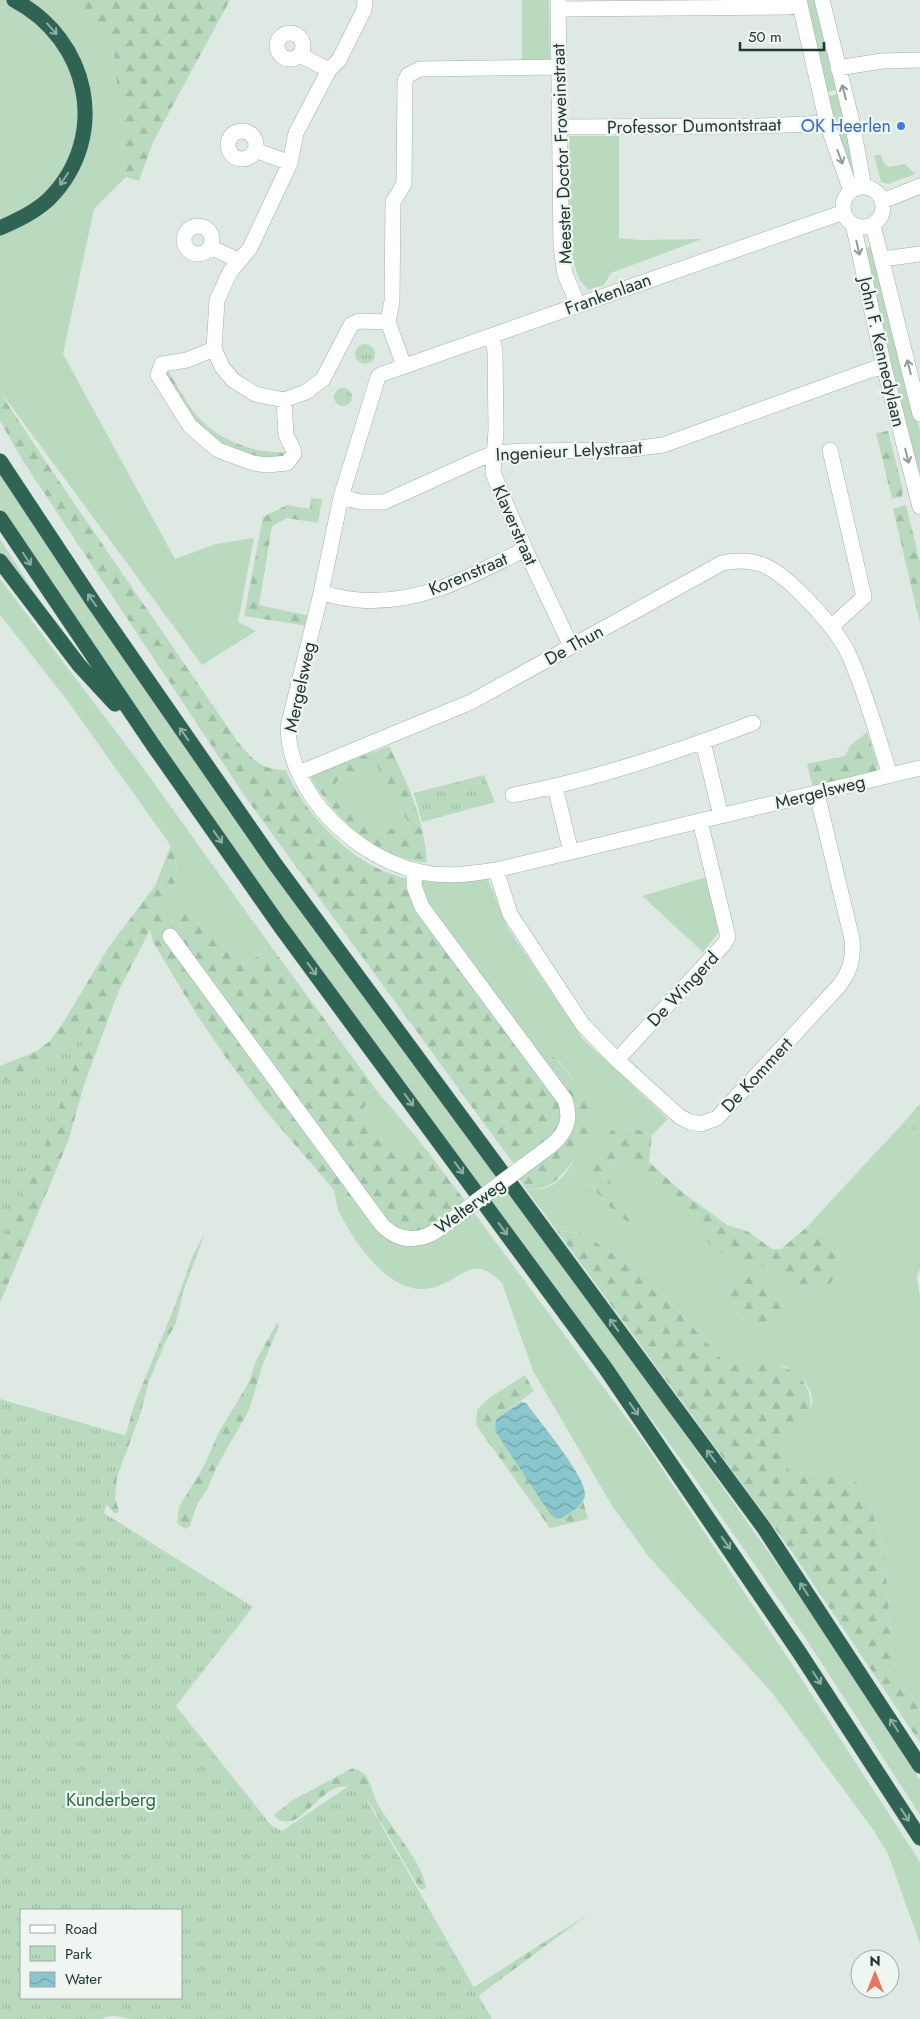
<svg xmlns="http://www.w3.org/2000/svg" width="920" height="2019" viewBox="0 0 920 2019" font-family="Jost,sans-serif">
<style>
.grass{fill:#b9dabf;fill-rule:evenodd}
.forest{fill:url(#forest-firs);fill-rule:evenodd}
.park{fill:url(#park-tufts);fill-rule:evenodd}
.water{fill:url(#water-waves)}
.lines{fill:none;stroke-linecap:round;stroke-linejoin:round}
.minor-casing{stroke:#a2b0aa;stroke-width:16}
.highway-casing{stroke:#bcc3c1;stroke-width:16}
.minor{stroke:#fff;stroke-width:15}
.highway{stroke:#2f6354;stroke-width:15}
.minor-bridge-casing{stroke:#a2b0aa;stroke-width:16;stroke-linecap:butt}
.minor-bridge{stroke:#fff;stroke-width:15}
.oneway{stroke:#8faca3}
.oneway2{stroke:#909c98}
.shop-dot{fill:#3f7fe0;stroke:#eff6f2;stroke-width:2}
.labels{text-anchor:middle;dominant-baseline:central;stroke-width:4.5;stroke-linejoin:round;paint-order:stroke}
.street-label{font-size:18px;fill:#213830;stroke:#eff6f2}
.shop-label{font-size:18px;fill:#366cbe;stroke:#eff6f2;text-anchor:end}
.park-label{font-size:18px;fill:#2e6c41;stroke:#eff6f2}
</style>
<defs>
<pattern id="forest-firs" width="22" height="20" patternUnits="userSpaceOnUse" patternTransform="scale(1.25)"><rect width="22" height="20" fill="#b9dabf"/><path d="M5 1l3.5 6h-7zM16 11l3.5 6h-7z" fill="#9fbca4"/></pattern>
<pattern id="park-tufts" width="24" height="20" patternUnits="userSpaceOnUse" patternTransform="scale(1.25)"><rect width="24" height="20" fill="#b9dabf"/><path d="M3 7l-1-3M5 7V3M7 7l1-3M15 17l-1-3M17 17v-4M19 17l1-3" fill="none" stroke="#9fbca4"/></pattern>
<pattern id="water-waves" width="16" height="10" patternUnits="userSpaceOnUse" patternTransform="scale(1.25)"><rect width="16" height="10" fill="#89c7cc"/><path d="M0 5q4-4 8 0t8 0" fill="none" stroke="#70a3a6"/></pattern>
</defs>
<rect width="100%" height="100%" fill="#dfe9e4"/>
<path class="grass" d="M0,0H78L85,7L114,53L126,177L94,209L63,354L175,559L216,544L254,538L238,622L256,631L202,665L0,391Z
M522,0H549L550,60H522Z
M802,0H819L840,89L825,93Z
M841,93L853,168L848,170L825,97Z
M569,136H619V238L639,240L702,239L611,273L604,285L589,290L580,281L570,253Z
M874,155H881L884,163L889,167L905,164L915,174L888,184L881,182Z
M876,245L920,431V472H917L862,249Z
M0,471L797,1592L920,1780V1815L804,1636L693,1476L241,861L0,508Z
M0,539L50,617L0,556Z
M0,579L136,758L270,945L246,966L200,927L192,914L162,915C171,883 184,882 171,846L67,700L0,615Z
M376,764L409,824L408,827C399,828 389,831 380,828C365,824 334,799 336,782Z
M707,877L719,932L703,952L642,896Z
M487,878C496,895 500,914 510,931L583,1039L668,1119L652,1135L645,1131L616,1127C602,1141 599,1160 584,1173L591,1186L631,1225L635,1222C624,1207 599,1178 611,1160L623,1163L687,1210L698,1220L704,1235L753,1262L770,1268L787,1283L815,1289L842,1263L833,1239L806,1228L904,1122L920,1133V1269L917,1277L920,1297V1709L898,1677L892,1649L886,1574L881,1539L869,1502L859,1485L838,1472L824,1475L789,1471L777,1439C801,1426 830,1401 798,1377C793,1373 788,1367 782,1366C767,1362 750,1364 735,1363L727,1365L645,1274L581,1233L557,1231L526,1189C532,1189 540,1190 546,1188C573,1178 584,1137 591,1113C581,1094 569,1065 549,1054C543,1051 536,1049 530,1047L422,903L421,881L444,882ZM759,1275L774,1291L777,1318C771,1321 762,1326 755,1325C739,1322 729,1303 728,1289L731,1283Z
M377,1091L421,1143L406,1152L399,1154L386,1144L359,1114Z
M334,1190L369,1207L466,1202L647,1446L786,1655L920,1862V1944L888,1854L872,1828L773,1694L649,1557L611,1504L533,1371L502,1283C472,1251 461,1282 431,1288C390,1297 355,1243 339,1212C336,1206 336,1197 334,1190Z"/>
<path class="forest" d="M78,0H230L153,142L139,181L126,177L114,53Z
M166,368C177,384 189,409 203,422C225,443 258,454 288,452L285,458L242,457L202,432L162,376Z
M0,389L7,403L46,462L238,742C255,761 259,769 286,770C304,814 356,868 405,878L412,900L560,1104C567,1137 536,1148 513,1163L246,798L23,461L0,421Z
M888,431L903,491L902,497L892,499L876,433Z
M311,498L322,499L318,523L287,518L272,526L259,605L310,616L308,626L244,616L263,517L287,505L310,509Z
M906,505L920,562V623L893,509Z
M867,732L878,765L876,772L813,788L807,764L845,756L850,746Z
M389,746C409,786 424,818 427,863C383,857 349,832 324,797C319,791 313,784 311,777L313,774ZM376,764L409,824L408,827C399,828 389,831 380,828C365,824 334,799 336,782Z
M171,845C184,882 171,883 163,915L190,909L200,927L246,966L270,945L377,1091L359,1114L386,1144L399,1154L406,1152L421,1143L466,1202L425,1232L400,1234L369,1207L334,1190L265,1110L227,1059L195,1012L153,942L150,930L119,990L84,1085L68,1142L0,1303V1222L78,1037L80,1027L69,1043L67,1050L0,1098V1066L35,1052L50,1041L63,1023L108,948L155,886Z
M530,1047C537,1049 546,1051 551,1055C566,1066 594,1106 592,1124C590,1140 578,1155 568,1167C554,1184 548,1190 526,1189L518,1178C540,1162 566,1149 574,1122Z
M920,1104V1133L904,1122Z
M616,1127L645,1131L652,1135L649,1162L681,1191L727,1225L747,1231L772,1249H781L806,1228L833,1239L842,1263L830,1285L815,1289L787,1283L770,1268L725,1255L712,1248L704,1235L698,1220L687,1210L623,1163L611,1160C599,1178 625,1207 635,1222L634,1225H631L611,1208L584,1177V1173C600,1160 603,1134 616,1127Z
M557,1231L581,1233L645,1274L727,1365C754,1358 796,1361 808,1390C812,1400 811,1410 806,1419C800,1428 786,1434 778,1439L789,1471L824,1475L838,1472L847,1474L859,1485L869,1502L881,1539L886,1574L892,1649L898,1677L920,1709V1743L792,1552Z
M205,1233L183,1292L176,1323L165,1343L149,1381L140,1415L117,1477L115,1499L119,1511L115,1514L106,1504L134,1405L174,1308L193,1255Z
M744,1275H759C770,1284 788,1303 777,1318C771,1321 762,1326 755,1325C739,1322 729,1303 728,1289L731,1283Z
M277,1323L279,1326L263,1364L249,1410L216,1468L207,1490L197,1504L190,1526L185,1529L177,1523L179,1507L204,1466L219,1432L249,1382L256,1361Z
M525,1375L534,1391L496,1419L495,1431L516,1462L563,1517L583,1501L588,1519L550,1528L476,1425L477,1410L489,1398Z
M353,1768C358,1769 362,1772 366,1776C372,1785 374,1799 380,1808C394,1831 420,1860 426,1886L424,1890L420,1889L415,1881L371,1805C330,1749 307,1841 276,1818L275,1814L293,1800Z
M590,1913L466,2005L424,2019Z"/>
<path class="park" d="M355 354a10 10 0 1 1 20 0a10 10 0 1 1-20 0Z
M334 397a9 9 0 1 1 18 0a9 9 0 1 1-18 0Z
M484,775L495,802L422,822L414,793Z
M91,1012L88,1028L48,1138L0,1248V1082L57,1056Z
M0,1399L127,1436L104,1513L253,1607L176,1706L271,1825L282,1831L356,1781L492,2019H132C122,2018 110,2013 102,2019H0ZM21,1910H181V1998H21Z"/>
<path class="water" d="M521,1402L526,1403C539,1421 585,1475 585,1494C585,1505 565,1517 557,1519L550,1514L495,1431L496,1419Z"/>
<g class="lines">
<g class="minor-casing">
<path id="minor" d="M365,0L364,10L339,60L329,70L296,133L290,163L250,248L230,272L217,300L214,349L222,367L233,380L255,394L284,400L306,392L323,379L351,325L359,321L388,322
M558,0L561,247L565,274L578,305
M799,0L827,123L851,191
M822,0L852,122L864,187
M558,9L788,7L800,5
M277 46a13 13 0 1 1 26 0a13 13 0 1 1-26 0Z
M300,55L329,70
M838,68L882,61L920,60
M560,127L761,126L827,123
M228 145a14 14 0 1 1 28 0a14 14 0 1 1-28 0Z
M255,150L290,163
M843 207a20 20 0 1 1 40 0a20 20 0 1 1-40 0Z
M883,201L920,186
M844,212L382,374L378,377L341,497L321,593L288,727C289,794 355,856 417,871C443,878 470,874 496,870L920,768
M853,224L884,367L920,507
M873,225L920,414
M184 240a14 14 0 1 1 28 0a14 14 0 1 1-28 0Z
M210,247L238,260
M883,259L920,254
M492,336L495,351L496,430L493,473L525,549L571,646
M214,349L187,360L162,364L158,375L190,426L218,450L253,463L267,465L287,463L294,454L293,449L286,435L284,400
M404,366L388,322L392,301L393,202L404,184L405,81L408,75L420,69L559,67
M830,450L864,597L832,626
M341,497L361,502H384L479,459L495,453L524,451L624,450L663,445L873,369L884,367
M321,593C333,596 346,599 359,600C420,605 472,576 525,549
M703,742L721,816
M299,773L471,702L722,563C736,560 750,560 763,565C789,575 838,630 849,655C866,693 877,735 890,775
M555,787L571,852
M513,795C593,780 677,752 753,723
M496,870L510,914L583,1025L617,1060L680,1117L690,1122L701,1124L717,1118L838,987C850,972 854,959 852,939L817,794
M415,871L414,886L422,907L565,1100C573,1122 564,1137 545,1150
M170,936L382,1225C401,1244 422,1242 442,1227
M617,1060L724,944L728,937L700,821"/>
</g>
<g class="highway-casing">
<path id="highway" d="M0,228C18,220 35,212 49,199C111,136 89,39 14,0
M0,461L94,603L275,864L764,1528L920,1766
M0,518L153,745L280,926L606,1369L799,1652L920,1838
M0,561L79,665L115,704"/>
</g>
<use href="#minor" class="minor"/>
<use href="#highway" class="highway"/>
<g class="minor-bridge-casing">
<path id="minor-bridge" d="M442,1227L545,1150"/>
</g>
<use href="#minor-bridge" class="minor-bridge"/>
</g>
<defs><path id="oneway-shaft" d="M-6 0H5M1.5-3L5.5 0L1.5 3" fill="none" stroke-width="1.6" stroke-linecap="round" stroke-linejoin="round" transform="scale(1.25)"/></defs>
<g class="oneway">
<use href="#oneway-shaft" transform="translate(52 29) rotate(48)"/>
<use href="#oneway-shaft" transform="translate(64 179) rotate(124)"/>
<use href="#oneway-shaft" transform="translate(27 559) rotate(57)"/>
<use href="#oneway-shaft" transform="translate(92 600) rotate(-124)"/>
<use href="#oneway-shaft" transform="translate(184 734) rotate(-125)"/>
<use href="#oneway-shaft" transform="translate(218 837) rotate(55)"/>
<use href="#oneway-shaft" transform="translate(312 969) rotate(54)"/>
<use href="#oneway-shaft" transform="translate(409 1100) rotate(54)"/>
<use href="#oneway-shaft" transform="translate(459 1168) rotate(54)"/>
<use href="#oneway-shaft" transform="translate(503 1229) rotate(54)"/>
<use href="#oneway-shaft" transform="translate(614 1325) rotate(-126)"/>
<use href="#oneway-shaft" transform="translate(634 1409) rotate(55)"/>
<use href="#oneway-shaft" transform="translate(711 1456) rotate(-126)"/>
<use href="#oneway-shaft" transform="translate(726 1543) rotate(55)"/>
<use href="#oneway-shaft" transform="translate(804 1589) rotate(-123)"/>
<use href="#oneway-shaft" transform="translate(817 1678) rotate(57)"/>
<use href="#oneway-shaft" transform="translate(894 1725) rotate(-123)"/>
<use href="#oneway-shaft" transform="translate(905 1815) rotate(58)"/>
</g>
<g class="oneway2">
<use href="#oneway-shaft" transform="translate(844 92) rotate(-105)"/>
<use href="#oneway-shaft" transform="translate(840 157) rotate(69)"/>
<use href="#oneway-shaft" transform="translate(858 248) rotate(77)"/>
<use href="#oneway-shaft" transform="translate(909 367) rotate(-104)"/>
<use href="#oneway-shaft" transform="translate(907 456) rotate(76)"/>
</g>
<circle class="shop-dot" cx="901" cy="126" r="5"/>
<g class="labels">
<g class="street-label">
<text transform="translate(694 126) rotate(-1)">Professor Dumontstraat</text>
<text transform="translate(562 154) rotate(-92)">Meester Doctor Froweinstraat</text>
<text transform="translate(608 294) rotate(-20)">Frankenlaan</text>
<text transform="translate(882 352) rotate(77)">John F. Kennedylaan</text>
<text transform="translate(569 451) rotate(-3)">Ingenieur Lelystraat</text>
<text transform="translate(515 525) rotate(66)">Klaverstraat</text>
<text transform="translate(468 574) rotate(-23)">Korenstraat</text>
<text transform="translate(574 645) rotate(-29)">De Thun</text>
<text transform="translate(300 687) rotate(-78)">Mergelsweg</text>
<text transform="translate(820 792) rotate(-14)">Mergelsweg</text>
<text transform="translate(683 989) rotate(-47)">De Wingerd</text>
<text transform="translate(757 1075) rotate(-47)">De Kommert</text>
<text transform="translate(470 1206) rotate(-36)">Welterweg</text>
</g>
<g class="shop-label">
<text x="891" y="126">OK Heerlen</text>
</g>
<g class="park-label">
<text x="111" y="1800">Kunderberg</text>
</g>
</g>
<rect x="20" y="1909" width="162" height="90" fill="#eff6f2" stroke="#9daaa4"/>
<rect x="30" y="1925" width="25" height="8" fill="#ffffff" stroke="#9daaa4"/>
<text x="65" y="1934" font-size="15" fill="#213830">Road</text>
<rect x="30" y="1946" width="25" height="15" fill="url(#park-tufts)" stroke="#9daaa4"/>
<text x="65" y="1959" font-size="15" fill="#213830">Park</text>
<rect x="30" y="1972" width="25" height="15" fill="url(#water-waves)" stroke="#9daaa4"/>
<text x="65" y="1984" font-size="15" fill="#213830">Water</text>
<g transform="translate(875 1974)"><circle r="24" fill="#eff6f2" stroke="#9daaa4"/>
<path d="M0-4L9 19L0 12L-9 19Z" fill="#ea745d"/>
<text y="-8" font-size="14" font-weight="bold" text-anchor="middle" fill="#213830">N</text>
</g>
<path d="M740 42v8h84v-8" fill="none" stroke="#213830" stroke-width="2.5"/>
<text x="748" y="42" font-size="15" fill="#213830" stroke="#eff6f2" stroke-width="4" paint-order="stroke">50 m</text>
</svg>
